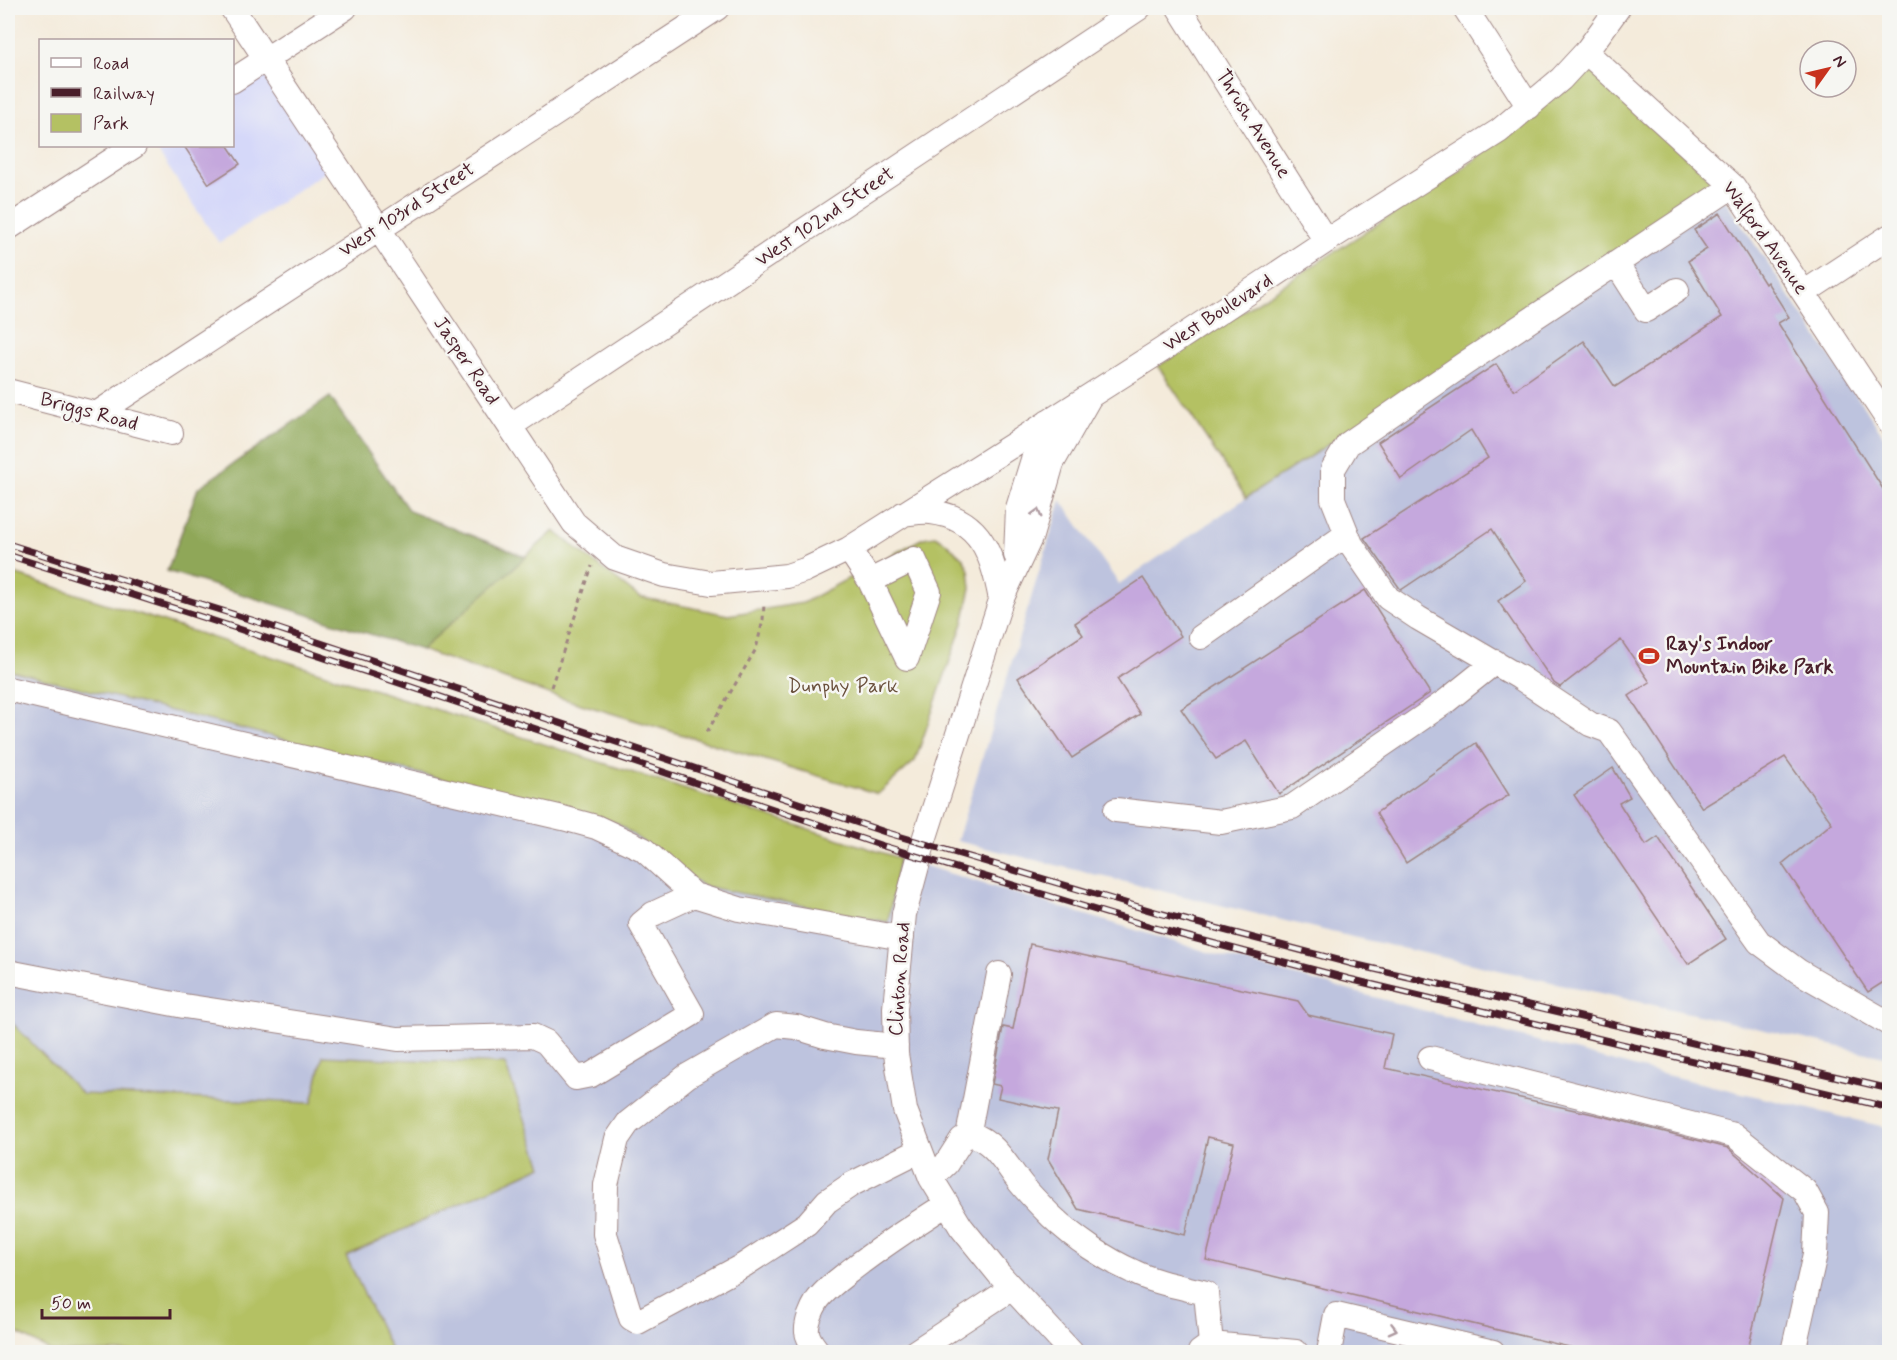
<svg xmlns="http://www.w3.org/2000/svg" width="1897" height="1360" viewBox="0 0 1897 1360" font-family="Mynerve,sans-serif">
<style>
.built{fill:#d5d8f9}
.industrial{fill:#bdc3de}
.green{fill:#b4c163;stroke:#7f7047;stroke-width:1.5}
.forest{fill:#8fa759;stroke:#6c6342;stroke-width:1.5}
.building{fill:#c5a8dd}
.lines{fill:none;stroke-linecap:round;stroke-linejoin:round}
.minor-casing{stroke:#9f8583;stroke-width:26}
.path{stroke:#9f8583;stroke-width:3;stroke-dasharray:4.5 4.5;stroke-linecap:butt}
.minor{stroke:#fff;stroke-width:24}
.rail-casing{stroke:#4a1f2b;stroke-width:7}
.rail{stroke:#f6f6f2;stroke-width:4.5;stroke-dasharray:14;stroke-linecap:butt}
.oneway{stroke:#ae9aa0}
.labels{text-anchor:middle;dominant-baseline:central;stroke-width:5;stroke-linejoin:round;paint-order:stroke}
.street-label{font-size:20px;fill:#4a1f2b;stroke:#f6f6f2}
.poi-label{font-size:20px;font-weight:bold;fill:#4a1f2b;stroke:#f6f6f2;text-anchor:start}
.park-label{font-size:20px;fill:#6a503c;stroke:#f6f6f2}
</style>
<rect width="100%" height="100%" fill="#f6f6f2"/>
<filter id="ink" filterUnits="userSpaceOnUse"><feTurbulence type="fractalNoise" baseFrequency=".0167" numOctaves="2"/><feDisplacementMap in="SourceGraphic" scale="12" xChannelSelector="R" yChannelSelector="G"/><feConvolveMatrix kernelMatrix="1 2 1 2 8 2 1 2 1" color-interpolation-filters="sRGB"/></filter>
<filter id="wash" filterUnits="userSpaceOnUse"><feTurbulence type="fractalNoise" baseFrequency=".008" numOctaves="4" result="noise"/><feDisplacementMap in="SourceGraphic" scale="24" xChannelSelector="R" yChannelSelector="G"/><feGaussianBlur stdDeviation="1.35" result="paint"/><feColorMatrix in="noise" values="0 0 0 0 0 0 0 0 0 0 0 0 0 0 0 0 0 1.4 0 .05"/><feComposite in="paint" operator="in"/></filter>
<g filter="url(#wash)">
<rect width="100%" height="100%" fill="#f4ebdb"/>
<path class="built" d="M262,69L329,169L219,243L154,146H232L233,89Z"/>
<path class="industrial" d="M1719,191L1889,444V1058L1352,937L957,841L1061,500L1119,584L1246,498Z
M8,670L617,823L703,886L887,922L899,858L1221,956L1641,1069L1889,1128V1352H392L346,1256L542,1166L312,1103L81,1094L8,1019Z"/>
<path class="green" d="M1586,66L1710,178L1719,191L1246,498L1158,366L1464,168L1524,121Z
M554,531L639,597L728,615L803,603L923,538L935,536L944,541L963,558L969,570L971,588L963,623L915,761L878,794L558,697L421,650Z
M8,572L899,858L888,922L703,886L617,823L8,670Z
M8,1019L82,1094L312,1103L323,1056L505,1064L542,1166L346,1256L392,1352H52L8,1328Z"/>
<path class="forest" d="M330,397L409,511L526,557L421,650L167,571L198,488Z"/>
<g id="blocks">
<path class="building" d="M184,146H228L240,164L209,184Z
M1720,213L1765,284L1767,282L1789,317L1778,323L1890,500V978L1868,992L1782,864L1832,823L1785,757L1702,808L1629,696L1650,682L1621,640L1560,687L1554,683L1498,601L1526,581L1492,529L1401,590L1364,538L1488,458L1471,430L1401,479L1378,442L1496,364L1514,390L1584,341L1615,387L1722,317L1688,261L1707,249L1694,230Z
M1143,578L1181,636L1117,679L1140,714L1072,758L1018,678L1083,635L1075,623Z
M1365,590L1430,693L1279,794L1246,741L1216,759L1181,709Z
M1476,743L1509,795L1406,863L1376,813Z
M1613,768L1630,797L1619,803L1646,845L1658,837L1726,939L1688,964L1574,795Z
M1030,944L1298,1001L1308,1015L1392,1034L1385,1068L1602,1116L1728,1148L1784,1198L1747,1353H1594L1206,1260L1234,1143L1208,1137L1185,1235L1078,1209L1048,1159L1058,1111L998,1098L1001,1086L992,1084L1003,1027L1013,1029Z"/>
</g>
</g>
<g filter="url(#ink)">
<use href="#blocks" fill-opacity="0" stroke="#9f8583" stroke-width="1.5"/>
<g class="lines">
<g class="minor-casing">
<path id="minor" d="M232,8L574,523L615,558L664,575L711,583L787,576L805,570L849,549L1162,350L1326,241L1499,131L1561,79L1586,52L1618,8
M1179,8L1326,241
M1465,8L1529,107
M1586,52L1733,186L1890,423
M232,81L345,8
M1733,186L1464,364L1348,444L1333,469V499L1351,544L1388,598L1418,618L1519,677L1590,724L1609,731L1759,942L1798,971L1890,1024
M8,228L134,146
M1616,263L1646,310L1677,290
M1805,292L1890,236
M8,391L171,433
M98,413L717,8
M510,426L1139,8
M903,514C912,513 922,511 931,512C982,518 993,557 1001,600
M849,549L870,581L907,658L929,592L914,559L870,581
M1016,555L1018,508L1035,453L1048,422
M1201,637L1347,534
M8,689L563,818L596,827L643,849L694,895L739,909L902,938
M1116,810L1221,822L1292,807L1445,702L1495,662
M8,972L184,1006L398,1039L533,1036L546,1042L576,1078L591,1075L692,1014L641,924L653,914L694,895
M896,1046L856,1042L825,1036L796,1027L776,1025L687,1076L628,1123L617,1139L606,1185L605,1234L631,1318L638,1322L744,1265L807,1224L827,1201L852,1184L920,1150
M1430,1058L1734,1135L1805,1191L1817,1213L1815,1254L1793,1352
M968,1136L999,974
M931,1178L946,1164L962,1139L971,1134C997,1143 1006,1166 1022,1185C1031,1196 1041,1206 1051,1216C1074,1238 1105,1259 1134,1272C1156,1283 1182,1287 1206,1293L1211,1344
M818,1352C814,1346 808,1340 807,1332C806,1323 812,1309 817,1301C825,1289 840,1279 851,1270C882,1246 914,1225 947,1204
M915,1352L1012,1288
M1071,1352L999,1274L961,1227L931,1178L905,1110L896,1054L895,1008L904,914L924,840L1001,600L1031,536L1052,463L1089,398
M1200,1352L1211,1344L1296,1352
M1329,1352L1336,1315L1493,1352"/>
</g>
<path class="path" d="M551,687L592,566
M707,732L756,649L763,620L764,604"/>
<use href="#minor" class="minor"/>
<g class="rail-casing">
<path id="rail" d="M8,544L255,621L885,832L1159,913L1353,964L1890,1089
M8,555L242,630L880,845L1155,928L1349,979L1890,1108"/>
</g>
<use href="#rail" class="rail"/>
</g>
<defs><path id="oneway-chevron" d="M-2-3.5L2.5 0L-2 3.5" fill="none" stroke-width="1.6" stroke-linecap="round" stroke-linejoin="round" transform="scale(1.5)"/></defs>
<g class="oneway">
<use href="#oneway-chevron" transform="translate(1037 513) rotate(-75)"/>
<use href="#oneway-chevron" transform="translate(1393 1329) rotate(14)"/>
</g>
</g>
<defs>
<g id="stadium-bare" transform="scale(1.62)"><path d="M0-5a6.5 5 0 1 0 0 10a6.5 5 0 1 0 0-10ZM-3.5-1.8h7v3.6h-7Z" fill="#c8321e" stroke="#f6f6f2" stroke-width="2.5" paint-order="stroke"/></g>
</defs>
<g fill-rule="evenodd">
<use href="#stadium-bare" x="1649" y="656"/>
</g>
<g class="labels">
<g class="street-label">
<text transform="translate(1253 124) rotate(58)">Thrush Avenue</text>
<text transform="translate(407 210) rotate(-33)">West 103rd Street</text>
<text transform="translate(825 217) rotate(-34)">West 102nd Street</text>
<text transform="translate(1765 238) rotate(55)">Walford Avenue</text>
<text transform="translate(1218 313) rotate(-33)">West Boulevard</text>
<text transform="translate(466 361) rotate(56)">Jasper Road</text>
<text transform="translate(89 412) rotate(15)">Briggs Road</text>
<text transform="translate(900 979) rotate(-86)">Clinton Road</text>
</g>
<g class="poi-label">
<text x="1666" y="644">Ray's Indoor<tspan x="1666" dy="23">Mountain Bike Park</tspan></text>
</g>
<g class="park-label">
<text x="843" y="686">Dunphy Park</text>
</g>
</g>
<rect width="1897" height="1360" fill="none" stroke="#f6f6f2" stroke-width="30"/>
<rect x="39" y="39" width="195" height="108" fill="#f6f6f2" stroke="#b1a0a2" stroke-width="1.5"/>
<rect x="51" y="58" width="30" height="9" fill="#ffffff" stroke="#b1a0a2" stroke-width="1.5"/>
<text x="93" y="69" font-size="18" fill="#4a1f2b">Road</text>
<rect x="51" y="88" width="30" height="9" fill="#4a1f2b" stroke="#b1a0a2" stroke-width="1.5"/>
<text x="93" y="99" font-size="18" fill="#4a1f2b">Railway</text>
<rect x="51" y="114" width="30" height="18" fill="#b4c163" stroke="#b1a0a2" stroke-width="1.5"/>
<text x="93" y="129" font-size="18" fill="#4a1f2b">Park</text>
<g transform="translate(1828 69) rotate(56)"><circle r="28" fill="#f6f6f2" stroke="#b1a0a2" stroke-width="1.5"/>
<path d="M0-4.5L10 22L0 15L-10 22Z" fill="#c8321e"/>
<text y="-9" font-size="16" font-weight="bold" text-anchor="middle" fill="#4a1f2b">N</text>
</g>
<path d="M42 1309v9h128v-9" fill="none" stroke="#4a1f2b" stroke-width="3"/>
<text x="51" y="1309" font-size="18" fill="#4a1f2b" stroke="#f6f6f2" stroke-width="4.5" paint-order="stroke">50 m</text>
</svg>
